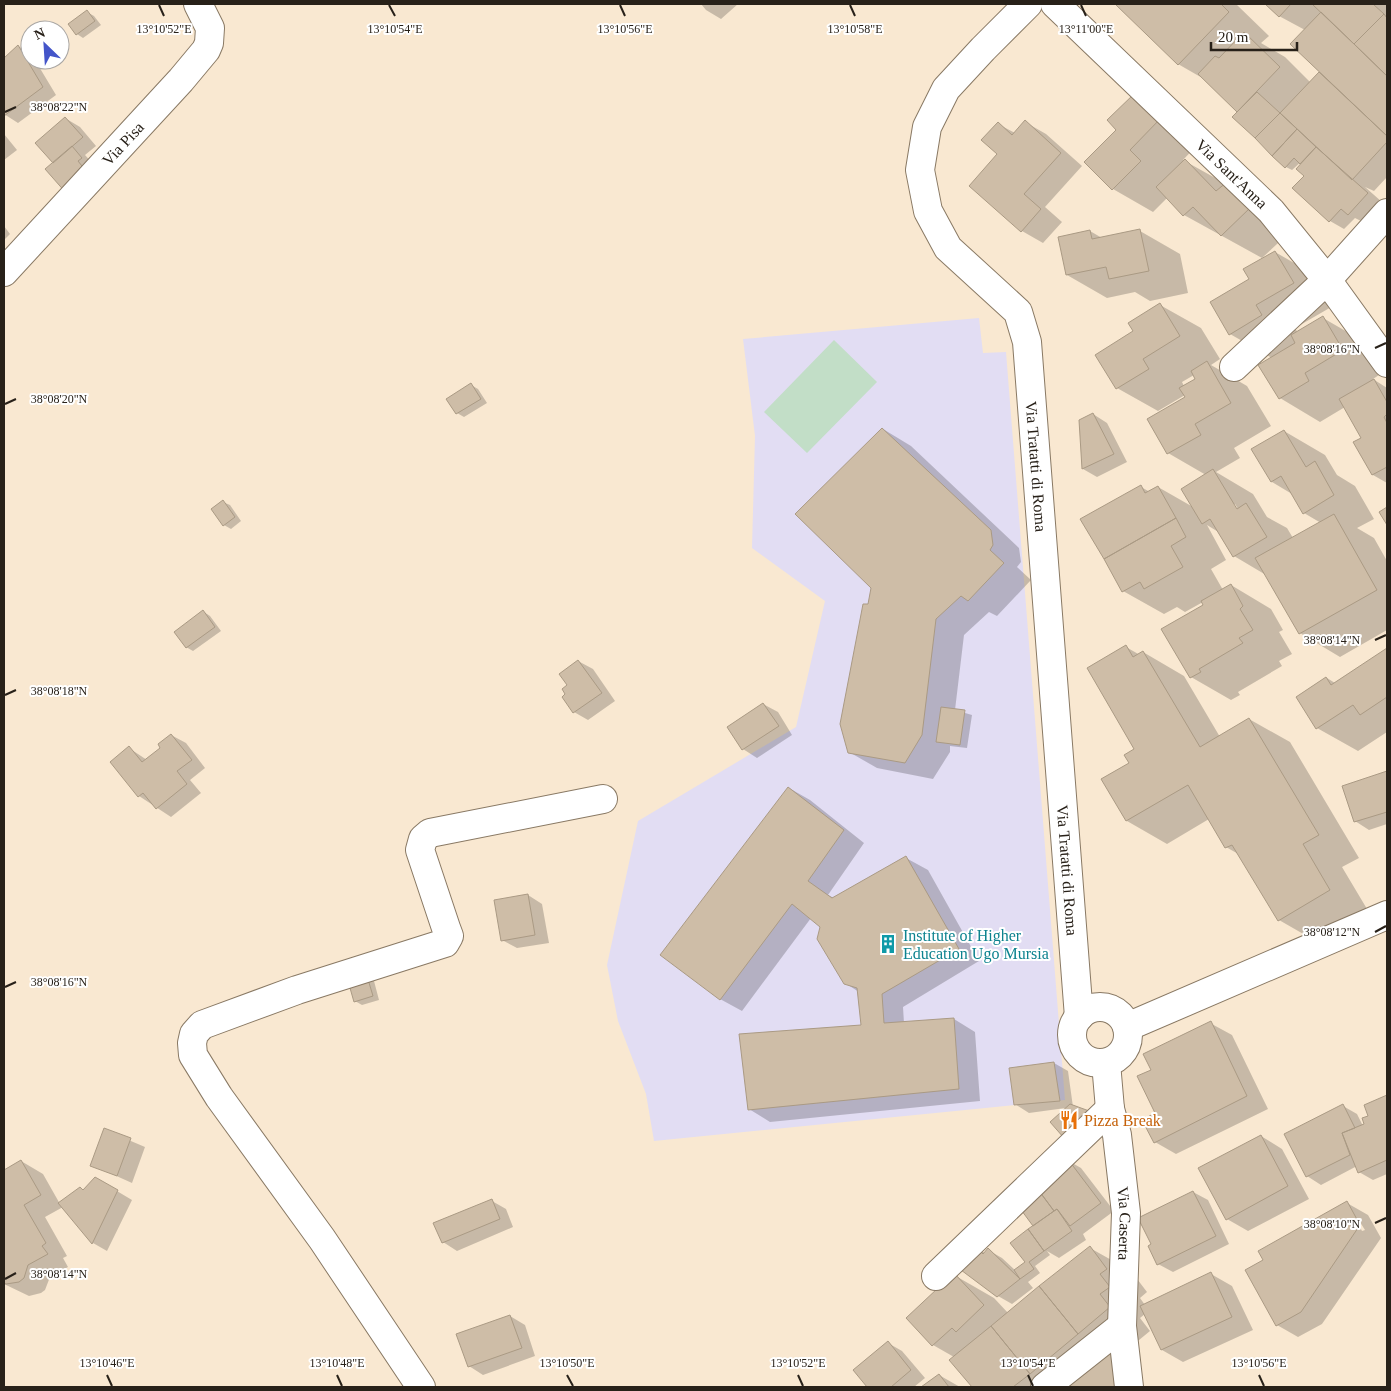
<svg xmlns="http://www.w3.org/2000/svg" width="1391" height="1391" viewBox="0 0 1391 1391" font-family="Georgia,serif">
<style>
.education{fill:#e2ddf3}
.pitch{fill:#c2dec7}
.shadow{fill:#0003;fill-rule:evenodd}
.building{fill:#cebda7;stroke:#aa9a84}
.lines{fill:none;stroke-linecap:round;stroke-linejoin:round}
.street-casing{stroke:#897964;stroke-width:30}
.street{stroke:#fff;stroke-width:28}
.ticks{fill:none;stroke:#282119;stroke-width:2}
.labels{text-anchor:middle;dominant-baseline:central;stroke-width:4;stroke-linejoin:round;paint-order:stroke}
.street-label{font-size:16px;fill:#282119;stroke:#fff}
.culture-label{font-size:16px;fill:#0d838f;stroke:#fff;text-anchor:start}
.food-label{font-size:16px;fill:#c56008;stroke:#fff;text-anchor:start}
.ticks-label{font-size:12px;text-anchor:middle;fill:#282119;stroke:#fff;stroke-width:4;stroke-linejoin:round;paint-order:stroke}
</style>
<rect width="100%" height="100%" fill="#f9e8d1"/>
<path class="education" d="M979,318L983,353L1006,352L1065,1100L654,1141L646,1094L618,1021L607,965L638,821L796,727L825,601L752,548L755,436L743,339Z"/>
<path class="pitch" d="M834,340L877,382L807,453L764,412Z"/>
<path class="shadow" d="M701,4H738L721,19L706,10Z
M1117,4H1236L1269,36L1261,43L1285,57L1311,83L1321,72L1305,30L1279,16L1265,4H1387V177L1374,191L1365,187L1382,202L1363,222L1355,218L1344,229L1330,221L1294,188L1305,176L1303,162L1302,161L1292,170L1286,167L1238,112L1204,79L1178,64Z
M87,12L94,16L101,25L83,38L77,34Z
M18,46L30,53V60H35L56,95L18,123L4,114V60Z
M1135,94L1200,142L1183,160L1226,184L1291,231L1262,258L1184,215L1167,198L1153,212L1113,189L1118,130Z
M65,118L80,127L96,146L85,155L95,166L91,170L55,163Z
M1025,122L1046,134L1082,166L1045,207L1062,222L1043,243L1022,231L999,154L998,124L1015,133Z
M4,134L17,150L4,160Z
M4,226L10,234L4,240Z
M1090,231L1102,238L1140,231L1180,254L1188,293L1150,301L1135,292L1107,298L1067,275Z
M1275,252L1315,275L1333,306L1295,328L1298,333L1323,318L1363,341L1382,373L1373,379L1387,388V483L1373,475L1355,443L1363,438L1345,407L1320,422L1280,398L1272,358L1230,334L1251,280Z
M1160,305L1201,328L1220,359L1211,365L1247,386L1271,426L1234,448L1240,458L1216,472L1253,494L1267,517L1287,528L1293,538L1321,523L1304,513L1292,494L1272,482L1284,431L1325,455L1337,475L1355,486L1374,519L1357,528L1374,538L1387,561V630L1340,657L1300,633L1266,575L1234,556L1220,533L1207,525L1226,560L1211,569L1223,590L1231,585L1271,609L1283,630L1279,632L1292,654L1279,661L1282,666L1238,692L1240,695L1231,700L1191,677L1205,605L1203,602L1185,612L1177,607L1164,614L1123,591L1141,487L1150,492L1158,487L1193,507L1206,475L1168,453L1186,397L1185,395L1158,411L1117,388L1135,332ZM1194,375L1197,379L1184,386L1182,382ZM1232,504H1235L1241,514L1239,515Z
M471,385L478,389L487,403L464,417L457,413L448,400Z
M1093,414L1107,423L1127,462L1097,477L1083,469L1081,421Z
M883,429L911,446L1019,548L1021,562L1017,567L1031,580L997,616L989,612L964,635L955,710L972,715L967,748L950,746V752L933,779L877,768L849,752L872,587Z
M223,502L230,505L241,521L231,529L224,525L213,509Z
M204,612L210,616L221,631L193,651L186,647Z
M1126,647L1140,655L1143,652L1184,676L1220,737L1249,719L1290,742L1359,858L1342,867L1370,914L1319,943L1279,920L1240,855L1226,847L1209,819L1167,844L1127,821L1131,763L1136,749Z
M1387,650V732L1358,751L1317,728L1327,678L1335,683Z
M578,661L593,669L615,701L588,720L574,712L567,694Z
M763,704L778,712L792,735L757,758L743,749L729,727Z
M171,735L186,743L205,768L190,780L201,793L171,817L139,796L112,762L129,748L147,760L162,748Z
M1387,773V824L1369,830L1355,821L1344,787Z
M789,788L810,800L864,843L828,895L834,898L906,858L928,870L979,961L903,1007L904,1023L954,1019L975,1032L980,1101L770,1122L749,1109L862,1026L859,992L845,983L822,926L811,918L742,1011L720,999Z
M528,895L542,904L549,943L517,948L502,940Z
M367,977L374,981L379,1000L362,1005L355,1001Z
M1210,1023L1232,1035L1268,1109L1176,1154L1155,1142L1157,1114L1152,1071Z
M1054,1063L1068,1071L1073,1107L1029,1113L1015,1104Z
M1387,1096V1174L1373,1180L1359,1172L1357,1166L1321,1185L1307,1176L1343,1106L1357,1114L1363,1126L1370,1116L1365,1106Z
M105,1130L145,1147L132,1183L92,1165Z
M1261,1136L1282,1149L1309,1199L1248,1231L1227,1219Z
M1067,1160L1081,1168L1114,1211L1083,1234L1086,1240L1059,1258L1047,1251L1050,1255L1035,1266L1040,1273L1028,1282L1033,1288L1012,1304L998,1296L977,1249L985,1253L988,1250L1002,1258L1016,1271L1027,1262L1035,1226Z
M21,1161L43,1174L60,1204L80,1188L84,1190L95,1178L132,1200L107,1251L93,1243L63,1207L45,1217L67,1256L63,1258L68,1267L50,1277L45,1290L41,1293L29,1296L4,1284V1171Z
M1193,1192L1208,1200L1229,1244L1173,1272L1158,1264Z
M492,1201L506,1209L513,1227L457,1251L443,1242Z
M1347,1203L1368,1215L1381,1238L1322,1324L1298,1337L1277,1325ZM1356,1219H1358L1365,1230L1362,1231Z
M1090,1248L1131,1271L1147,1292L1140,1298L1145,1305L1211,1274L1232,1286L1253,1330L1183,1362L1162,1350L1145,1314L1140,1318L1150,1331L1122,1354L1138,1387H974L951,1360L954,1357L933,1345L908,1318L954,1275L994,1298L1009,1314Z
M510,1316L525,1325L535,1356L483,1375L469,1366Z
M888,1343L902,1351L925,1378L914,1387H869L855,1370Z
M939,1375L960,1387H923Z"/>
<path class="building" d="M1115,4H1221L1229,12L1178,65Z
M1265,4H1291L1279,17Z
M1312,4H1373L1384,14L1354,44Z
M87,10L95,21L76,35L68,24Z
M1321,12L1387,76V136L1290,44Z
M1384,14L1387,18V76L1354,44Z
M1244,32L1280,67L1237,112L1198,74L1215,56L1219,58Z
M18,45L43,87L4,116V58Z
M1319,72L1387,136V142L1352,180L1280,113Z
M1257,92L1280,113L1255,138L1232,117Z
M1135,93L1161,118L1130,150L1141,161L1112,190L1084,162L1116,130L1107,120Z
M1280,113L1297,129L1272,156L1255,138Z
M65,117L83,137L53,163L35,143Z
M1025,120L1061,153L1024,194L1041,209L1021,232L969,186L997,154L981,140L998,122L1012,135Z
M1297,129L1316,147L1300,164L1294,158L1285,168L1272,156Z
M72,146L82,158L78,161L89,175L67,194L45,169Z
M1316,147L1368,193L1348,215L1341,209L1329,222L1292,188L1304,176L1296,169Z
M1185,159L1216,191L1227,182L1251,207L1221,236L1193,207L1183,216L1156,187Z
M1140,229L1149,271L1109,279L1106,267L1066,275L1058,237L1090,230L1092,239Z
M1275,251L1294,283L1256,305L1262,315L1229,335L1210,302L1249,279L1243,269Z
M1160,303L1180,336L1143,359L1149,369L1116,389L1095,355L1133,331L1128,323Z
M1323,316L1343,350L1305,373L1309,381L1279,399L1258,365L1295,343L1291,335Z
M1207,361L1231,403L1195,424L1201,435L1167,454L1147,419L1185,397L1179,388L1195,379L1191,371Z
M1374,379L1387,402V414L1384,417L1387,423V467L1372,475L1353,442L1361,438L1339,399Z
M471,383L481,399L456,414L446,399Z
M1093,413L1114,454L1082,469L1079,420Z
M882,428L991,530L993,545L990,550L1004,563L968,601L961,596L936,619L922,735L905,763L848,753L840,724L863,604H868L871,588L795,514Z
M1284,430L1306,467L1315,461L1334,495L1303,514L1281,476L1271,482L1251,449Z
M1213,469L1237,509L1246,503L1267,537L1233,557L1210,519L1202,524L1181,489Z
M1141,485L1145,493L1158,486L1176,518L1104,559L1080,519Z
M223,500L235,517L223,526L211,509Z
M1387,507V525L1379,512Z
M1334,514L1377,590L1299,634L1255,558Z
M1176,518L1186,537L1171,546L1183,567L1144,589L1140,582L1122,592L1104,559Z
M1231,584L1243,606L1240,609L1253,630L1239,638L1243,643L1199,669L1201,672L1190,678L1161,629L1203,605L1201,601Z
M203,610L215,627L186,648L174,632Z
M1126,645L1133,657L1143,651L1200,747L1249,718L1319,835L1303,844L1330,890L1278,921L1232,845L1225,848L1188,785L1126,821L1101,779L1129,763L1124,755L1134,749L1087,668Z
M1387,648V697L1360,715L1353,705L1316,729L1296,697L1326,677L1331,685Z
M578,660L602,693L573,713L562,697L565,694L562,689L567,685L559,674Z
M763,703L779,726L742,750L727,727Z
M941,707L965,710L960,745L936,742Z
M171,734L192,760L177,771L187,784L156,809L143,793L138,797L110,762L129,746L142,762L160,748L158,744Z
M1387,771V812L1354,822L1342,786Z
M788,787L844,830L808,881L832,898L906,856L959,949L882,994L884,1023L954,1018L959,1089L748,1110L739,1034L861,1025L857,988L844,984L817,939L820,927L792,904L720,1000L660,955Z
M528,894L535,935L501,941L494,900Z
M367,976L373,996L354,1002L348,981Z
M1211,1021L1247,1096L1154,1143L1142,1120L1155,1113L1137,1076L1151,1070L1143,1054Z
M1054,1062L1060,1101L1014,1105L1009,1068Z
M1387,1095V1160L1358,1173L1342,1133L1364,1124L1362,1118L1368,1116L1364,1105Z
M1070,1104L1092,1112L1064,1138L1050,1122Z
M1343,1104L1355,1128L1342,1133L1350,1155L1306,1177L1284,1134Z
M104,1128L131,1138L117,1176L90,1166Z
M1261,1135L1288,1186L1226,1220L1198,1168Z
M1067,1158L1101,1203L1070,1226L1057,1209L1054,1211L1036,1187Z
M21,1160L41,1195L24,1205L46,1243L42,1246L48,1254L28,1265L24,1278L19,1282L6,1284L4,1283V1170Z
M95,1177L118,1190L92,1244L58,1203L80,1187L83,1190Z
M1193,1191L1216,1236L1157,1265L1148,1246L1151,1244L1138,1218Z
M1040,1192L1054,1211L1033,1226L1019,1207Z
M492,1199L500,1219L442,1243L433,1223Z
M1347,1201L1360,1225L1301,1312L1276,1326L1245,1270L1263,1260L1258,1251Z
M1057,1209L1072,1231L1044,1251L1028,1229Z
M1028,1229L1044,1251L1029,1262L1034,1269L1020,1279L1014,1270L1025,1262L1010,1243Z
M1090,1246L1107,1269L1100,1274L1110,1287L1100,1294L1110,1307L1078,1334L1039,1286Z
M977,1247L983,1254L988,1248L1020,1279L997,1297L957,1267Z
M1211,1272L1232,1317L1161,1350L1140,1306Z
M954,1273L984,1305L956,1332L952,1328L932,1346L906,1318Z
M1039,1286L1078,1334L1030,1374L991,1326Z
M510,1315L522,1348L468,1367L456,1334Z
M991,1326L1030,1374L1013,1387H972L949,1360Z
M888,1341L911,1370L891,1387H867L853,1370Z
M1111,1345L1120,1387H1061Z
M939,1374L949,1387H921Z"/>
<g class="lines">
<g class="street-casing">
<g id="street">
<path id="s1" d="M1028,4L983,49L946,89L927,127L920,170L928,211L948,248L1018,312L1027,342L1079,1017"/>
<path id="s2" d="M1055,4L1271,211L1327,280L1387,363"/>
<path id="s3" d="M4,272L181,80L206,50L209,43L210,28L198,4"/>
<path d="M1234,367L1327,280L1387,213"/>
<circle cx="1100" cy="1035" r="28"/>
<path d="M1127,1027L1387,915"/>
<path id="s4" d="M1106,1063L1110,1109L1117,1135L1126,1213L1122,1326L1129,1387"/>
<path d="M936,1276L1110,1109"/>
<path d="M421,1387L322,1239L219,1097L193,1055L192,1043L194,1034L202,1025L297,990L445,943L449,936L446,928L420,850L423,839L430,833L603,799"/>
<path d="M1045,1387L1122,1326"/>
</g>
</g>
<use href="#street" class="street"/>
</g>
<path class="ticks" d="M159,5L164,16M389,5L395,16M620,5L625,16M850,5L855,16M1081,5L1086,16M5,112L16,107M1375,348L1386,343M5,404L16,399M1375,640L1386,635M5,695L16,690M1375,932L1386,926M5,987L16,982M1375,1223L1386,1218M5,1279L16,1273M107,1375L112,1386M337,1375L342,1386M567,1375L573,1386M798,1375L803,1386M1028,1375L1033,1386M1259,1375L1264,1386"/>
<defs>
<g id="building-bare" transform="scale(1.5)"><path d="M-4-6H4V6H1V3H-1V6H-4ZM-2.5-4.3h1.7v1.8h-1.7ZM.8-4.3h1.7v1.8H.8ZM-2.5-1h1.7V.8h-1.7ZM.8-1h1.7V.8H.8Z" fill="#0f9aa8" stroke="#fff" stroke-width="2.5" paint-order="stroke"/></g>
<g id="restaurant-bare" transform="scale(1.5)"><path d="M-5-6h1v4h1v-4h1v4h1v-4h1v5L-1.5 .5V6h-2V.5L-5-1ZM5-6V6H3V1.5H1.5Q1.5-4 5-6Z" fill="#e8710a" stroke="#fff" stroke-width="2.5" paint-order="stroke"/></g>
</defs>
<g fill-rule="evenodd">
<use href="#building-bare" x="888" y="944"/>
<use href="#restaurant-bare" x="1069" y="1120"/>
</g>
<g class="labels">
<g class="street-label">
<text stroke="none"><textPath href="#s3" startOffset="175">Via Pisa</textPath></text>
<text stroke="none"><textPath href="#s2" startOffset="245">Via Sant'Anna</textPath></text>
<text stroke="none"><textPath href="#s1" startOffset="539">Via Tratatti di Roma</textPath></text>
<text stroke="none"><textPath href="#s1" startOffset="944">Via Tratatti di Roma</textPath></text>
<text stroke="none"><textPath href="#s4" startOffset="162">Via Caserta</textPath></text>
</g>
<g class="culture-label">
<text x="903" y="935">Institute of Higher<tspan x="903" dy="18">Education Ugo Mursia</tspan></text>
</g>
<g class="food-label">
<text x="1084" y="1120">Pizza Break</text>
</g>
</g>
<g class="ticks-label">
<text x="855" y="33">13°10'58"E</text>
<text x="1086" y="33">13°11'00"E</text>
<text x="164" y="33">13°10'52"E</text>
<text x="395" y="33">13°10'54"E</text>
<text x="625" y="33">13°10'56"E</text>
<text x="59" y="111">38°08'22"N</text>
<text x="1332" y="353">38°08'16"N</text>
<text x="59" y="403">38°08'20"N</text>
<text x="1332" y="644">38°08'14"N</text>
<text x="59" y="695">38°08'18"N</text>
<text x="1332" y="936">38°08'12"N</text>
<text x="59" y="986">38°08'16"N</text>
<text x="1332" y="1228">38°08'10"N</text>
<text x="59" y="1278">38°08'14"N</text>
<text x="107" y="1367">13°10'46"E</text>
<text x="337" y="1367">13°10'48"E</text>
<text x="567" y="1367">13°10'50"E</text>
<text x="798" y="1367">13°10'52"E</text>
<text x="1028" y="1367">13°10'54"E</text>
<text x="1259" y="1367">13°10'56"E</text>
</g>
<rect width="1391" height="1391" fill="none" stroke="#282119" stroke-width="10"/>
<g transform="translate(45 45) rotate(335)"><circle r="24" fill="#ffffff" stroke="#a9a6a3"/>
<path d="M0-4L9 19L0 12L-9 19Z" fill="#4455c9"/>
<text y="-8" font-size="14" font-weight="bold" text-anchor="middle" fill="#282119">N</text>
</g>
<path d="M1211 42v8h86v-8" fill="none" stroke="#282119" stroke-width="2.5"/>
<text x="1218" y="42" font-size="15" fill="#282119" stroke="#ffffff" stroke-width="4" paint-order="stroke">20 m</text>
</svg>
